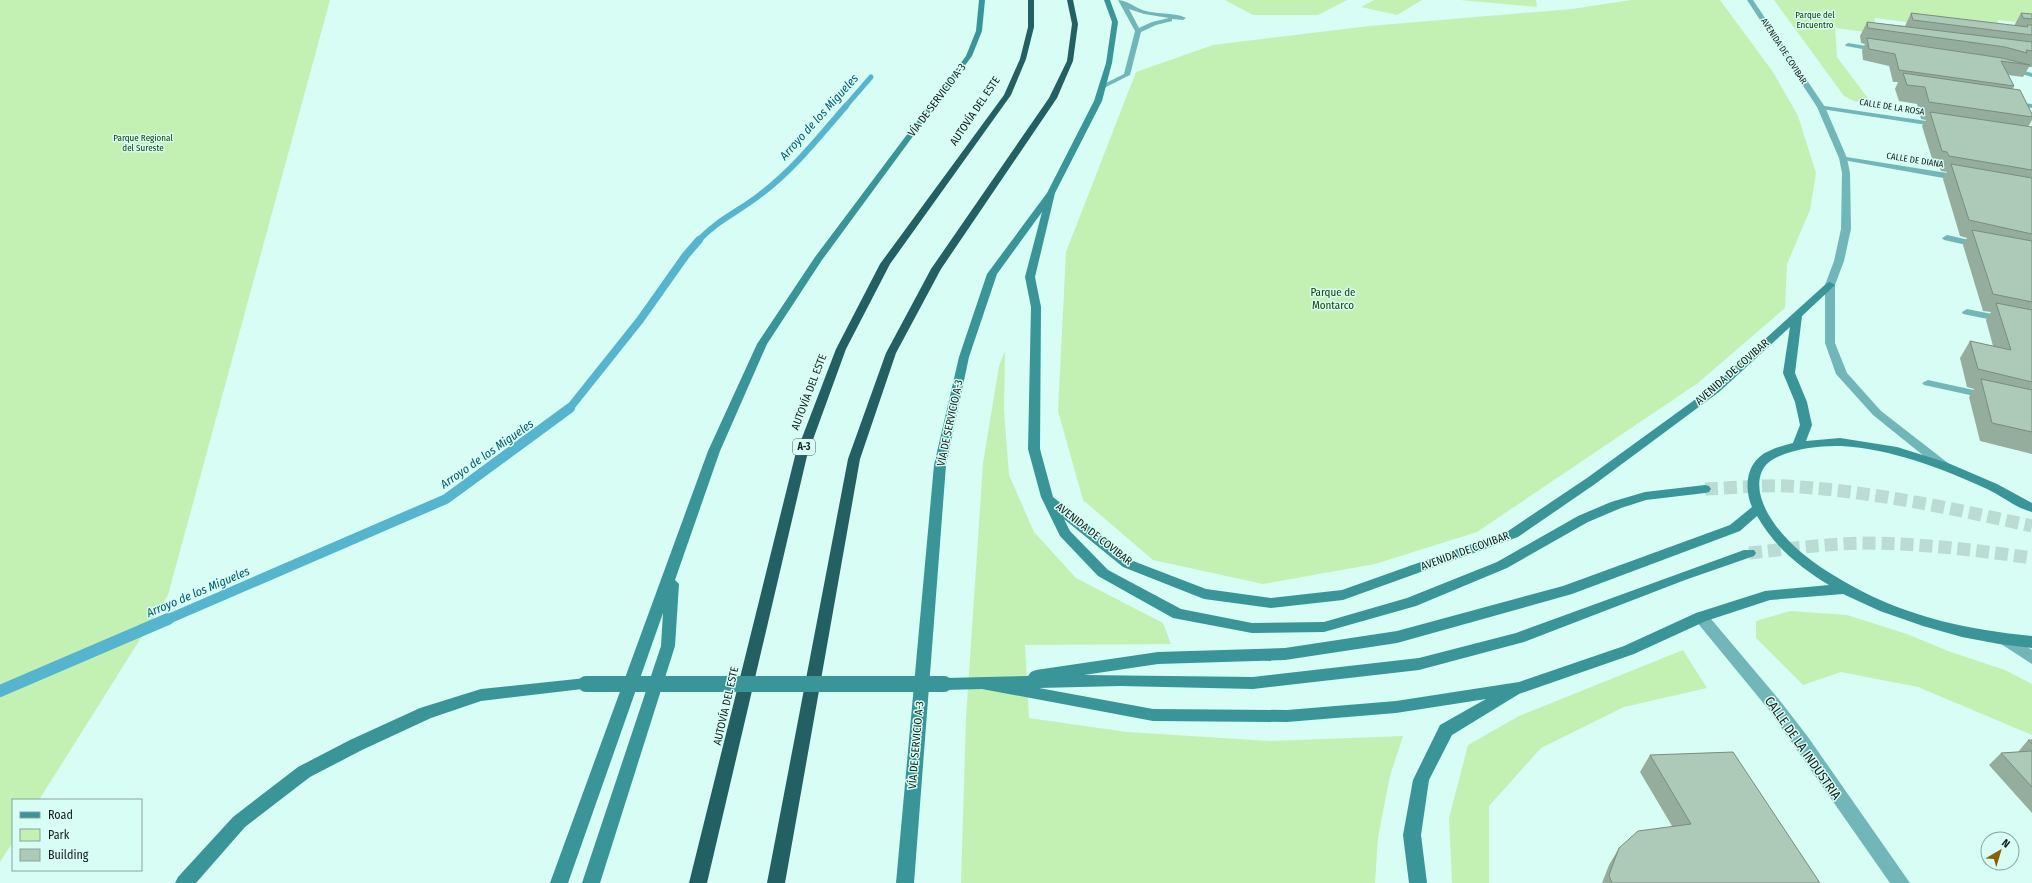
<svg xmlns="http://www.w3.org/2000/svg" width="2032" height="883" viewBox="0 0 2032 883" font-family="'Fira Sans Condensed',sans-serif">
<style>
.green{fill:#c3f1b4}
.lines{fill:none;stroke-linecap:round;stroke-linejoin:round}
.stream-far4{stroke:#55b5cf;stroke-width:5}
.stream-far3{stroke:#55b5cf;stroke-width:6}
.stream-far2{stroke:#55b5cf;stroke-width:8}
.stream-far1{stroke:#55b5cf;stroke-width:10}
.stream{stroke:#55b5cf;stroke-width:12}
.secondary-tunnel{stroke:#badcd3;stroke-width:13;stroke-dasharray:13 6;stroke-linecap:butt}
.service{fill:#71b7b9;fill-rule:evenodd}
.pedestrian{fill:#71b7b9;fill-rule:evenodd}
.minor{fill:#71b7b9;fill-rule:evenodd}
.tertiary{fill:#71b7b9;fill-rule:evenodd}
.secondary{fill:#399598;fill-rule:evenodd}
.motorway{fill:#226063;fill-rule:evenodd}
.secondary-bridge{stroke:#399598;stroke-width:16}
.wall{fill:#95ad9d}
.building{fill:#adc9b7;stroke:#798d80}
.labels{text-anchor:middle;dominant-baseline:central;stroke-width:3;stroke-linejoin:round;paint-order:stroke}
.far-park-label{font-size:9px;fill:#174201;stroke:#d8fdf4}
.far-street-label{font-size:9px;fill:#111e1b;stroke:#d8fdf4}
.shield{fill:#d8fdf4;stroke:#4d615c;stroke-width:1}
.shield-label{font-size:10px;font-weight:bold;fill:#111e1b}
.street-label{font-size:11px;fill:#111e1b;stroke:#d8fdf4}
.park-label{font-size:11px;fill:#174201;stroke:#d8fdf4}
.water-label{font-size:12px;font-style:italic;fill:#02586b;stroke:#d8fdf4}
.near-street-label{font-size:13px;fill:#111e1b;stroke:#d8fdf4}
</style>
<rect width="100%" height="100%" fill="#d8fdf4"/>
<path class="green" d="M0,0H330L168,595L39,800H13V842L0,862Z
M1225,0H1347L1318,15H1253Z
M1374,0H1422L1397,15L1361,7Z
M1460,0H1536L1537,7Z
M1631,0H1720L1773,72L1798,116L1816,173L1810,210L1787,264L1785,308L1698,383L1477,532L1375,564L1263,584L1153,560L1083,500L1058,411L1066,252L1136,72L1213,45L1369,26L1572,9Z
M1774,0H2032V24L1998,20L1996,34L1875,18L1873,33L1835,28L1837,57L1873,105L1854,101L1844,96Z
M1005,351L1004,410L1009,475L1034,532L1076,578L1163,623L1171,644L1025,645L1029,718L1127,732L1270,741L1403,736L1390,776L1378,837L1375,883H961L966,718L983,463L999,366Z
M1790,611L1847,615L1907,634L1948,651L2005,670L2032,684V735L1918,687L1841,672L1803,685L1756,638V621Z
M1683,650L1707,688L1624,707L1541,748L1489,806V883H1452L1449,818L1468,745L1519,716Z"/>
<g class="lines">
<path class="stream-far4" d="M845,107L871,77"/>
<path class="stream-far3" d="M698,241C717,220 740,211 761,194C794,169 819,137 846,106"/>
<path class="stream-far2" d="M569,409L640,320L686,255L699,240"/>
<path class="stream-far1" d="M166,620L446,499L570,408"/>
<path class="stream" d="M0,691L168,619"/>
<path class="secondary-tunnel" d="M1705,489C1732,488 1760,485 1787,486C1870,491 1951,508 2032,526
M1749,553C1787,549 1824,544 1862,543C1919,543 1976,550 2032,558"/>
<path class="service" d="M1118,0C1127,0 1137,9 1146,11C1157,14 1179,13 1186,18L1183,20L1172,19V21L1156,25L1141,32L1130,75L1102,89L1100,88V86L1124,74L1135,31ZM1129,9L1144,14L1169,18L1152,22L1139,28Z"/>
<path class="pedestrian" d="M1848,43L1879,48L1882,50L1879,52L1846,46L1845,45Z
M2010,67L2032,73V77L2008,70V68Z"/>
<path class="minor" d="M2008,101L2032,104V108L2008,105Z
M1818,105L1940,123L1944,125L1940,127L1821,109H1818Z
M1840,156L1960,175L1964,178L1960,181L1843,160H1840Z
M1947,235L1983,243L1985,245L1980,248L1944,240L1942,238Z
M1967,309L2032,322V328L1963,314L1962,312Z
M1928,380L1992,394L1994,396L1988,399L1924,385L1922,383Z
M1701,612L1706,613L1781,702L1808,737L1910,883H1890L1769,710L1696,621L1694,617L1696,613Z
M2006,634L2032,650V664L2001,644L1999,640L2001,636Z"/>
<path class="tertiary" d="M1747,0H1753L1825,107L1847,158L1850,173L1851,229L1844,261L1835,285V343L1847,373L1881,411L1948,463L1950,466L1948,469H1940L1873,415L1836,374L1825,343V285L1834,261L1841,229L1842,173L1839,158L1817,107Z"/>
<path class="secondary" d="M979,0H985L982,31L972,56L822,260L767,344L720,451L675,580L679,584L675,646L600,883H582L661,646L663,613L568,883H550L708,451L757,344L815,257L966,56L976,31Z
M1104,0H1110L1118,22L1112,63L1102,101L1055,193L1035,277L1041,307L1040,449L1053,497L1133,561L1206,589L1271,598L1342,590L1508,531L1587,478L1711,388L1827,283L1830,282L1835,285L1833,287L1802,316L1795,373L1807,402L1812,425L1806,441L1840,438L1897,447L1948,463L1997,484L2032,503V512C2016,508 2002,496 1987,489C1941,468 1892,449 1841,446C1820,445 1771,450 1762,471C1751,496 1775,528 1792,544C1809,561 1831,574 1852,586C1907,617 1970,630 2032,636V648L1999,644L1962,637L1923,626L1880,611L1843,594L1770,600L1706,621L1634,654L1519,694L1452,735L1429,780L1421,835L1427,883H1409L1403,835L1413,780L1440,725L1486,699L1396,713L1287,722L1153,721L982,689L944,690L939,688L936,684L939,680L944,678L1028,676L1031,672L1036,670L1158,652L1285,648L1397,631L1563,586L1730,525L1752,507C1743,486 1747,460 1769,451C1777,447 1785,445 1793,443L1800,425L1795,402L1783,373L1790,327L1719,392L1595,484L1518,537L1343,600L1271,608L1204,599L1123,567L1064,519L1070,531L1108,570L1181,609L1252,623L1324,622L1407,598L1497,562L1578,516L1611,502L1645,492L1705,485L1709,486L1711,489L1709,492L1705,493L1646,500L1621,508L1588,522L1507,568L1416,606L1324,632L1252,633L1173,618L1098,576L1060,536L1041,497L1028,449L1031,307L1025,277L1042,212L997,274L969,357L946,465L914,883H896L934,465L959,357L987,274L1047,193L1094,101L1106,63L1112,22ZM1757,516C1774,546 1800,568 1829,585L1765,591L1696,613L1624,646L1519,682L1396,701L1287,710L1153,709L1039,688L1120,686L1253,689L1419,670L1524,642L1685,580L1754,556L1756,553L1754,550H1744L1516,633L1419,658L1253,677L1084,675L1158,664L1285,660L1397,643L1572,594L1740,531Z
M586,678L591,680L594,684L591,688L481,701L431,718L362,750L310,777L245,827L196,883H175L178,877L233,817L298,767L350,740L420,708L481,689Z"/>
<path class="motorway" d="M1028,0H1034V27L1026,59L1011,95L890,264L846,349L807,456L707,883H689L795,456L836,349L880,264L1004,95L1020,59L1028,27Z
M1067,0H1073L1078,24L1073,61L1057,98L941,269L896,353L860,459L785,883H767L848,459L886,353L931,269L1049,98L1067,61L1072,24Z"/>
<path class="secondary-bridge" d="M586,684H944"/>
</g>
<path class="wall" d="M1911,13L2014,26L2021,13L2032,14V67H2029L2023,77L2008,75L2014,86L2013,89L2032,114V120L2028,127H2032V454L1980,441L1969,397L1974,389L1967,387L1960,358L1970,341L1993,346L1986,320L1991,312L1983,311L1963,245L1967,238L1960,236L1943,179L1947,172L1941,171L1939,166L1934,165L1922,126L1926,120L1921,119L1917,104L1899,101L1895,89L1898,82H1893L1889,66L1863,60L1862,50L1865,44L1861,43L1860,36L1867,22L1905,26Z
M2028,740H2032V813L1989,765L2001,753L2018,752Z
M1650,755L1820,883H1602L1609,865L1619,848L1672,826L1640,772Z"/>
<path class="building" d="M1911,13L2028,27L2027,25H2032V35L1913,20Z
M2021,13L2032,14V19L2023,18Z
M1867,22L2032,42V51L2026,50L2027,53L2005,47L1868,28Z
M1867,38L2002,58L2030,65L2001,61L2014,86L1899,70L1895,54L1869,49Z
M1903,73L2020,90L2032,114V117L1929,102L1925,87L1907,85Z
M1930,112L2032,127V170L1949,156L1947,152L1942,151Z
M1951,164L2032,178V234L1969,220Z
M1972,230L2032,241V302L1993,294Z
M1996,303L2032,310V382L1978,369L1970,341L2011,350Z
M1981,379L2032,390V432L1992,423Z
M2028,740H2032V744Z
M2032,751V787L2001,753Z
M1733,752L1820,883H1612L1609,875L1619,848L1638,831L1691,824L1650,755Z"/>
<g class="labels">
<g class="far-park-label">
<text x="1815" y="15">Parque del<tspan x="1815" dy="10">Encuentro</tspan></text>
<text x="143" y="138">Parque Regional<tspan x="143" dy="10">del Sureste</tspan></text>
</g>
<g class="far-street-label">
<text transform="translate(1784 51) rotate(57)">AVENIDA DE COVIBAR</text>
<text transform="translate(1892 107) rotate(9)">CALLE DE LA ROSA</text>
<text transform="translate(1915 160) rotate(9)">CALLE DE DIANA</text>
</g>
<rect class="shield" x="793" y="439" width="22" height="16" rx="3"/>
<g class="shield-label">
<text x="804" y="447">A-3</text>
</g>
<g class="street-label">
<text transform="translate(937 100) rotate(-53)">VÍA DE SERVICIO A-3</text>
<text transform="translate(975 111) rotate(-56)">AUTOVÍA DEL ESTE</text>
<text transform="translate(1732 372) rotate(-41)">AVENIDA DE COVIBAR</text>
<text transform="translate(809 392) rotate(-69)">AUTOVÍA DEL ESTE</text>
<text transform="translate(950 423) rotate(-78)">VÍA DE SERVICIO A-3</text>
<text transform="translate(1094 534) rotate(38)">AVENIDA DE COVIBAR</text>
<text transform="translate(1465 551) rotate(-20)">AVENIDA DE COVIBAR</text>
<text transform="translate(726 706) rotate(-77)">AUTOVÍA DEL ESTE</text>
<text transform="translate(916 745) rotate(-85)">VÍA DE SERVICIO A-3</text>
</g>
<g class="park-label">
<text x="1333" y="292">Parque de<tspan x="1333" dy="13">Montarco</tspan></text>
</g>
<g class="water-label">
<text transform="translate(819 117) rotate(-48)">Arroyo de los Migueles</text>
<text transform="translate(487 454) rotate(-35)">Arroyo de los Migueles</text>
<text transform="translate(198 592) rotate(-23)">Arroyo de los Migueles</text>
</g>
<g class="near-street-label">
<text transform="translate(1803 748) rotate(55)">CALLE DE LA INDUSTRIA</text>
</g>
</g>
<rect x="12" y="799" width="130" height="72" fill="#d8fdf4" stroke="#88a49d"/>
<rect x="20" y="812" width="20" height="6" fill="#399598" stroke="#88a49d"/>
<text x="48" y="819" font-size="12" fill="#111e1b">Road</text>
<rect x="20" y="829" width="20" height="12" fill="#c3f1b4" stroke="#88a49d"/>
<text x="48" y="839" font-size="12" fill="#111e1b">Park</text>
<rect x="20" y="849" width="20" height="12" fill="#adc9b7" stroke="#88a49d"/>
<text x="48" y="859" font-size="12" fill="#111e1b">Building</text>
<g transform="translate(2000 851) rotate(38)"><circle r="19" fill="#d8fdf4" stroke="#88a49d"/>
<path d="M0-3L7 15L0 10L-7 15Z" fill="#8b6003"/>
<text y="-6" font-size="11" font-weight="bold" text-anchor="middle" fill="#111e1b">N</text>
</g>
</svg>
